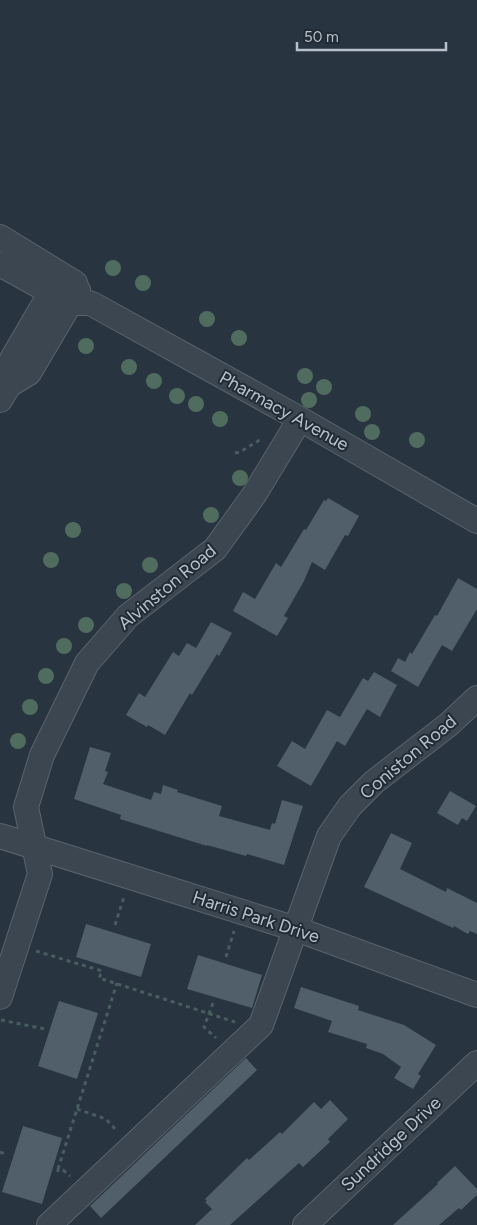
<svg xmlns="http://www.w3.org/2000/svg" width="477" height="1225" viewBox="0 0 477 1225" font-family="Figtree,sans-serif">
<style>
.building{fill:#515f6b}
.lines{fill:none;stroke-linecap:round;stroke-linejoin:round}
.minor-casing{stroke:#59646d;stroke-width:26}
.path{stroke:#485d5e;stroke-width:3;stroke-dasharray:4 4;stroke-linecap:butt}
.minor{stroke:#3c4650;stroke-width:24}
.tree{fill:#506c5e}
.labels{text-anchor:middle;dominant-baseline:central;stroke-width:4;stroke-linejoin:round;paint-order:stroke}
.street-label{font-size:18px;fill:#b8c1ca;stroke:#202b35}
</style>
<rect width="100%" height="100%" fill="#283440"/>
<path class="building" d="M328,498L359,516L348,536L345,535L325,570L312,562L304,581L284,616L288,618L277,636L233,611L243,592L255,599L276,563L281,567L304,529L306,530L324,500L326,501Z
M458,578L477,589V609L452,651L442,645L418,687L391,671L398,658L405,662L410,652L412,654L435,615L437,616Z
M211,622L232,633L219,656L217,654L192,695L190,693L165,735L148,725L147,727L126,715L139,693L145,697L173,652L179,656L187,643L196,648Z
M374,672L397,685L380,717L367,709L345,746L337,741L311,786L277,766L292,741L305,749L327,710L340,717L363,678L368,681Z
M90,747L111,753L105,771L108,772L103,784L151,800L154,792L161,794L163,785L178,790L177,792L222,806L219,816L270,830L272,823L275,824L282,800L303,806L284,865L247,854L246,856L207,845V846L120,819L121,815L74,799Z
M450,791L476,806L467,821L462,818L458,825L437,813Z
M391,833L412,843L400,869L446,892L447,888L477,903V934L470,931L468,934L454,926L453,928L364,887Z
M86,924L151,944L141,977L76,957Z
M198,955L262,975L252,1008L187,989Z
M301,987L359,1006L358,1010L404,1025L436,1045L418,1074L421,1076L413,1089L394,1078L401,1067L383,1054L366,1048L367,1044L328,1032L332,1021L294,1008Z
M59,1001L98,1013L77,1079L38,1066Z
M246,1058L257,1070L101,1218L90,1206Z
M330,1100L348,1119L328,1139L330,1142L303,1167L299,1163L230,1225H195L212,1209L205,1202L207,1201L205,1199L247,1158L249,1160L280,1132L282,1134L314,1102L321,1109Z
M23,1126L62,1138L42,1204L2,1192Z
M455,1166L477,1189V1195L461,1210L459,1208L439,1225H393L438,1184L437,1183Z"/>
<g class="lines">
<g class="minor-casing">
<path id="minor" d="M0,237L75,283
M0,264L70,303H89L94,305L300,419L477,521
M9,385L29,373L78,290
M0,400L9,385L12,359L61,275
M0,836L296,929L477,995
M0,997L40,874L26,807L42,755L87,663L128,616L215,549L254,495L300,419
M49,1225L261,1025L329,836L350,806L374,782L448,725L477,698
M305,1225L477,1063"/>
</g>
<path class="path" d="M235,453L240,452L263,438
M115,925L124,897
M36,951L102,971L99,978L235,1022
M226,957L234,931
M213,1003L204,1027L216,1038
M1,1020L45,1029
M77,1109L106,1119L117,1131
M0,1152L5,1154
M58,1169L117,983
M58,1172V1169L63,1170L70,1176"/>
<use href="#minor" class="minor"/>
</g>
<g class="tree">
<circle cx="113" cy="268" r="8"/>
<circle cx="143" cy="283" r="8"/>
<circle cx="207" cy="319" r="8"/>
<circle cx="239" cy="338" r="8"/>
<circle cx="86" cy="346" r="8"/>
<circle cx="129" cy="367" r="8"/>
<circle cx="305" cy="376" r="8"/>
<circle cx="154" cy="381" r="8"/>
<circle cx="324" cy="387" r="8"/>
<circle cx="177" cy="396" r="8"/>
<circle cx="309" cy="400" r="8"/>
<circle cx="196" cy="404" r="8"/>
<circle cx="363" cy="414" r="8"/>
<circle cx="220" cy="419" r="8"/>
<circle cx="372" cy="432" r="8"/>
<circle cx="417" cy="440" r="8"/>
<circle cx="240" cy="478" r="8"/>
<circle cx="211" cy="515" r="8"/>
<circle cx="73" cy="530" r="8"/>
<circle cx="51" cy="560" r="8"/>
<circle cx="150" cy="565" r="8"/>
<circle cx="124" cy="591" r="8"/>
<circle cx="86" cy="625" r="8"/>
<circle cx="64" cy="646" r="8"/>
<circle cx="46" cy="676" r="8"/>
<circle cx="30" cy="707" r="8"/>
<circle cx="18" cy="741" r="8"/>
</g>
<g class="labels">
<g class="street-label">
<text transform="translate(284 411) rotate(29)">Pharmacy Avenue</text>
<text transform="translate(167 587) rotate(-40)">Alvinston Road</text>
<text transform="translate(408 757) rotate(-40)">Coniston Road</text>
<text transform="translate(256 917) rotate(18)">Harris Park Drive</text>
<text transform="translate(391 1144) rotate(-43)">Sundridge Drive</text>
</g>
</g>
<path d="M297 42v8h149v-8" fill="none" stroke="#b8c1ca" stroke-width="2.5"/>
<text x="304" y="42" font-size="15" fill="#b8c1ca" stroke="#202b35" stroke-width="4" paint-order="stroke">50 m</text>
</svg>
